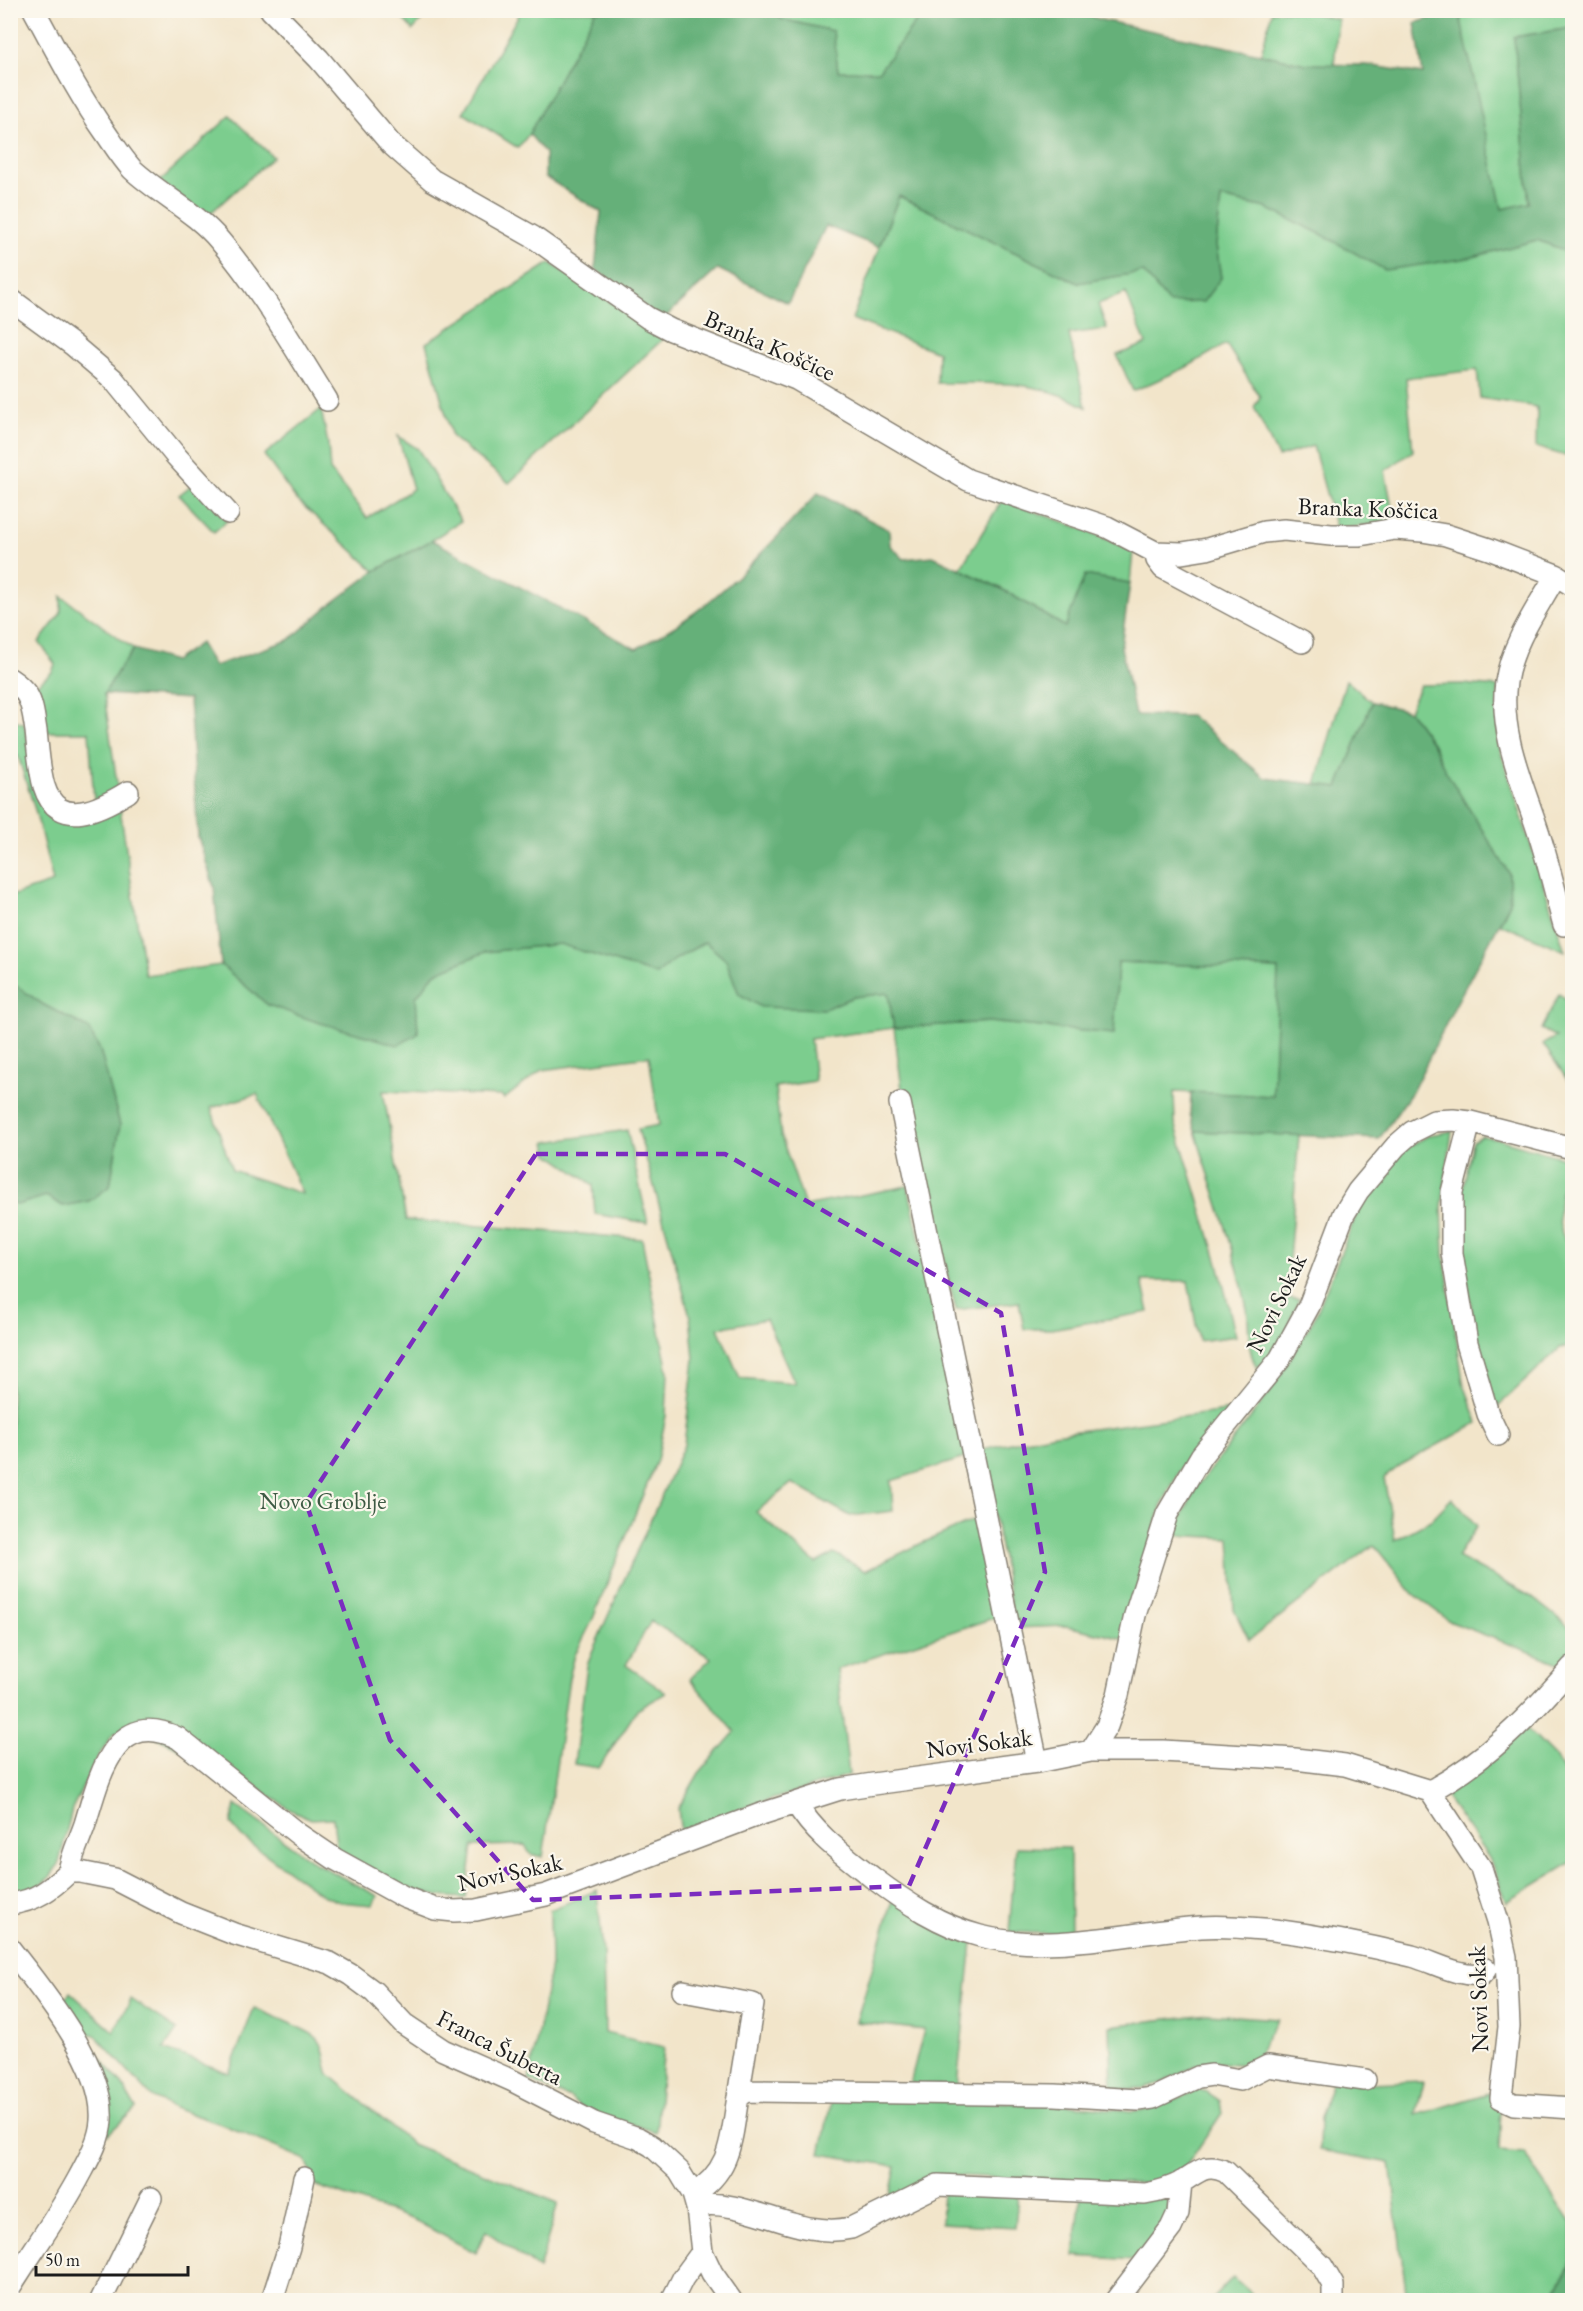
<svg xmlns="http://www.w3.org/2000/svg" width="1583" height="2311" viewBox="0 0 1583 2311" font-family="'EB Garamond',serif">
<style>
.green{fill:#7ccd8e;stroke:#4c7455;stroke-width:1.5;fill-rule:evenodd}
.forest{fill:#65b079;stroke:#40664a;stroke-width:1.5}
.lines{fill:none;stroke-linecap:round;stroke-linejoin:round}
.minor-casing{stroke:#878073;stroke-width:24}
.minor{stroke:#fff;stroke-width:21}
.marked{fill:none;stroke:#7b2cbf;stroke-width:4.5;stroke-dasharray:12 8;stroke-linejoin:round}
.labels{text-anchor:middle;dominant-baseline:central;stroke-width:4.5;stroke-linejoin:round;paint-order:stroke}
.street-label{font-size:24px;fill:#1c1c1c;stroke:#fbf7ec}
.park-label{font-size:24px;fill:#3e5a44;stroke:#fbf7ec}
</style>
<rect width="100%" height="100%" fill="#fbf7ec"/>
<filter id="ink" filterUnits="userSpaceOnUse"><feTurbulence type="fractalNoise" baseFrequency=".0167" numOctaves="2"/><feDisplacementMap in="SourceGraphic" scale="12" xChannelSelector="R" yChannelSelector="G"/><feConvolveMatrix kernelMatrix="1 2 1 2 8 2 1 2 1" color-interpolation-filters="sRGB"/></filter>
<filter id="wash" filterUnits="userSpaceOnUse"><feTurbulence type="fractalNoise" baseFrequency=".008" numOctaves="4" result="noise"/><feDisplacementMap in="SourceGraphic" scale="24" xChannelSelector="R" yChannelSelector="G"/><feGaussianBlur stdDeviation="1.35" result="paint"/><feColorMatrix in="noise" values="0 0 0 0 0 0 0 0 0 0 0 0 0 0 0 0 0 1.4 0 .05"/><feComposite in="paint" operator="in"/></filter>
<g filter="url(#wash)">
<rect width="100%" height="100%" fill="#f2e5ca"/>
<path class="green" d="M395,11H430L413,30Z
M521,11H596L529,134L518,148L463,113Z
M773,11H924L879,72L838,71L833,31L781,19Z
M1272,11H1301L1338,19L1334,65L1306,64L1261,54Z
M1459,11H1572V28L1514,37L1529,203L1501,210Z
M230,116L273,157L205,218L160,181Z
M899,196L1078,283L1143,272L1221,278L1216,245L1221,198L1266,208L1321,234L1469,258L1537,240L1561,249L1572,257V458L1536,447L1537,407L1480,398L1477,370L1406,378L1413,451L1385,471L1395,522L1336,529L1313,446L1278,457L1254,407L1260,397L1226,344L1185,368L1133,391L1117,355L1146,344L1126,293L1098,304L1107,329L1069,334L1086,407C1036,378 993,384 937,383L938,352L852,319Z
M550,263L665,337L509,483L452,437L426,343Z
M321,409L328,444L330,470L367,518L413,489L398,436L418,449L461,521L432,540L375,571L296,499L264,455Z
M194,483L227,521L214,532L179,495Z
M1002,500L1086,530L1133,551L1130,583L1085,575L1066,627L1000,588L960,569Z
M61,596L134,649L119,669L104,694L118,790L94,801L89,732H48L34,687L52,672L55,664L39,642L61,613Z
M1346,680L1372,702L1338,787L1316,784Z
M1463,684L1498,687L1499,746L1565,951L1500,924L1510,903L1432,743L1409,711L1420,685Z
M10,719L24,723L39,794L76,822L94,820L120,808L145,975L221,965L268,1005L418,1034L416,997L435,973L485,952L560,944L656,975L674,960L705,942L726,960L739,994L824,1009L853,997L888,993L894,1028L989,1022L1114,1034L1118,962L1279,969L1273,1096L1174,1092L1175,1123L1218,1263L1236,1336L1199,1341L1188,1281H1142L1149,1312L1051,1329H1024L1019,1302L956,1310L903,1097L894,1028L810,1039L815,1081L775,1087L781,1136L805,1206L908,1186L968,1457L891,1481L893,1511L850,1516L792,1483L756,1512L816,1563L834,1553L865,1571L922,1543L979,1518L997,1617L837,1669L849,1775L738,1810L681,1835L678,1809L699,1773L735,1732L690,1679L711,1658L651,1621L626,1665L666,1693L637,1710L599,1768L574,1764L587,1666L592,1652L684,1445L694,1359L690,1316L638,1129L659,1125L649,1056L542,1070L504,1099L502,1096L383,1091L406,1220L642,1239L668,1372L666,1416L657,1460L592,1621L575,1655L569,1678L543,1857L530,1854L525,1845L473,1846L466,1898C413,1898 383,1878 337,1854L333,1818L311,1819L291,1810L248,1781L130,1725L112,1735L96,1760L72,1809L59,1863L51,1876L39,1886L11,1895V1202L17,1205L46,1196L63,1206L89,1201L110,1186L120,1125L100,1050L88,1028L44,1005L18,987H11V896L53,882L36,813L18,756L11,757ZM257,1094L302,1193V1194L232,1170L211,1108ZM766,1319L795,1383H794L740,1378L718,1328Z
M1559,994L1572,1003V1087L1543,1044L1556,1037L1541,1029Z
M627,1130L648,1223L595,1214L593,1185L549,1154L546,1142Z
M1195,1131L1299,1135L1286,1298L1299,1299C1289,1323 1282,1356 1257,1367C1246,1351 1250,1328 1247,1309C1235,1249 1213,1189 1195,1131Z
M1452,1131L1442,1207L1444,1254L1463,1381L1478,1423L1401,1465L1384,1478L1395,1540L1430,1521L1452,1498L1477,1526L1457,1557L1530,1596L1572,1629V1652L1564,1665L1451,1622L1413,1594L1374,1545L1249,1640L1234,1610L1230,1538L1172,1535L1198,1485L1271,1391L1315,1317L1363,1198L1401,1152L1429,1135Z
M1482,1136L1495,1138L1567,1159C1563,1188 1548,1225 1572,1248V1346L1560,1348L1495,1409L1480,1363L1460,1235L1459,1206L1473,1141Z
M1233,1410L1185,1460L1161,1507L1124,1639L1066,1626L1015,1628L982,1449L1055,1434Z
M1526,1728L1555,1757L1572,1786V1862L1507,1902L1489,1858L1445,1796L1481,1769Z
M235,1805L315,1863L378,1896L372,1905L340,1902L322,1895L242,1837L231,1824Z
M1016,1847L1070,1848L1071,1934L1009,1932Z
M597,1890L603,1953L605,2033L664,2047L656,2132L582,2109L570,2098L529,2080L551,1965L550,1910Z
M893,1900L972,1942L957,2086L910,2083L924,2030L856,2022Z
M70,1992L114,2031L131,1999L177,2030L164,2049L229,2073L254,2008C266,2013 311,2031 317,2038C326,2047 324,2063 329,2074L412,2144L558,2203L539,2269L486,2231L476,2253L414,2220L311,2184V2172L306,2160L221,2124L179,2110L153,2098L95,2035L76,2031L63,2001Z
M1208,2014L1278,2019L1252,2065L1207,2062L1196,2065L1162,2083L1143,2088L1112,2090L1110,2026Z
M88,2044L121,2083L136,2108L108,2134Z
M1332,2081L1369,2083L1424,2081L1416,2115L1489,2093L1494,2101L1501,2107L1499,2151L1524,2153L1572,2223V2263L1550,2300H1407L1390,2163L1319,2150L1320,2118Z
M1199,2090L1207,2092L1220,2101L1222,2113L1185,2168L1151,2183L937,2175L889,2201L896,2166L820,2154L832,2098L1062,2104L1132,2111L1147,2110Z
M943,2192L1018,2194L1015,2227L941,2223Z
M1081,2194L1164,2199L1170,2201L1168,2220L1136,2260L1074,2256Z
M1233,2277L1259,2300H1211Z"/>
<path class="forest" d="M1073,10L1102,20L1306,64L1367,65L1423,74L1415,23L1453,11H1459L1502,209L1529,203L1514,37L1572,28V257L1561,249L1537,240L1469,258L1385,270L1321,234L1266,208L1221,198L1216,245L1221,278L1203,302L1169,303L1143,272L1078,283L899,196L879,247L826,226L788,303L718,269L662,320L595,269L601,212L545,177V153L529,134L596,11H773L781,19L833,31L838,71H879L924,11Z
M818,493L889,530L890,545L904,559L933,556L1000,588L1065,627L1085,575L1130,583L1121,647L1135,715L1191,716L1265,778L1338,787L1372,702L1409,711L1432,743L1445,770L1509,873L1510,903L1454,1008L1412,1092L1379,1139L1195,1131L1190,1114L1191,1092L1273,1096L1278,969L1118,962L1114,1034L989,1022L894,1028L888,993L853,997L824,1009L761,1007L739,994L726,960L705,942L674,960L656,975L560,944L485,952L435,973L416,997L418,1034L398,1045L317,1022L268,1005L221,965L214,887L198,837L189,699L104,694L119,669L134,649L174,661L200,643L214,666L289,640L331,604L375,571L432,540L636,649C651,640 666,632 680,623C732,588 776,538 818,493Z
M10,987H18L44,1005L88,1028L100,1050L120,1125L110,1186L89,1201L63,1206L46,1196L17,1205L11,1202Z
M1572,2263V2300H1550Z"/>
</g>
<g filter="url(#ink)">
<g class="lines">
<g class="minor-casing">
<path id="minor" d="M34,10C57,52 78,94 105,132C114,145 122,158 132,169C160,195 196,212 220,241C261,289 293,346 327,400
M271,10L319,59L391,144L432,180L533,237L648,318L671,330L796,379L968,480L1107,527L1155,552L1182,553L1207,549L1264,532L1284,530L1331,535H1360L1395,529L1422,531L1446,535L1489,549L1556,575L1572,585
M10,299L73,345L113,379L176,456L228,513
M1155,552L1157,560L1163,568L1302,642
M1556,575C1537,609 1512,643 1506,682C1499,732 1522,782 1537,828C1548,860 1555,893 1564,925
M10,679C16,683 23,689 27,695C33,705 34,719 36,731C38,749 39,769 44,786C58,832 102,808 128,792
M900,1103L1037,1762
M1470,1122L1452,1192V1253L1467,1343L1488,1414L1498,1435
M1091,1751L1107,1726L1118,1695L1135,1615L1167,1514L1201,1456L1280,1359L1309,1306L1344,1214L1358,1191L1396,1146L1412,1132L1434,1121L1453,1120L1470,1122L1572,1148
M1430,1791C1486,1761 1531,1715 1572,1667
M796,1803C815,1835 844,1855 873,1878C905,1902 941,1926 980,1936C1053,1954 1128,1932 1201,1927C1225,1925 1250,1928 1274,1930C1320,1936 1366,1945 1412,1956C1434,1962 1458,1977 1482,1974L1486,1969
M69,1872C71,1856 80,1839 85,1824C99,1778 114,1707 178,1738L298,1834L335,1859L404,1897L435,1909L454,1911L476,1910L546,1895L758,1815L840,1789L873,1784L1037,1762L1091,1751H1163L1295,1759L1345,1765L1430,1791L1481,1868L1498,1921L1506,1957L1509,2027L1501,2098L1514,2104L1572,2108
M10,1904C36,1901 51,1889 69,1872H80L115,1879L181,1913L234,1934L330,1963L351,1975L374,1992L404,2024L443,2050L513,2081L594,2123L638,2138L652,2146L679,2171L693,2194L697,2208L702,2252L712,2273L731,2300
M10,1949C42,1990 105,2066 101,2120C100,2141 88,2160 78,2179C58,2216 33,2250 10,2287
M683,1991L753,2004L738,2097
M693,2194C732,2171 731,2138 738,2097L747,2091L1055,2095L1138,2100L1153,2098L1198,2077L1212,2075L1240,2080L1268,2066L1365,2080
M696,2205C748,2198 799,2240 851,2228L938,2185L1145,2194C1157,2192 1171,2188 1182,2182C1198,2172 1207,2162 1226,2172L1322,2266L1333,2285V2300
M101,2300L151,2198
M272,2300L289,2247L304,2178
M672,2300L683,2278L702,2252
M1116,2300L1171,2228L1178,2213L1181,2182"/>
</g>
<use href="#minor" class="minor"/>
</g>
</g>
<path class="marked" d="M536,1154H725L1001,1313L1045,1572L909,1886L533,1900L390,1740L306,1503Z"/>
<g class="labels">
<g class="street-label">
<text transform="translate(770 345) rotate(24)">Branka Koščice</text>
<text transform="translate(1368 508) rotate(2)">Branka Koščica</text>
<text transform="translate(1276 1303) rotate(-64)">Novi Sokak</text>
<text transform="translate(979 1743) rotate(-7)">Novi Sokak</text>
<text transform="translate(510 1872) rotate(-12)">Novi Sokak</text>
<text transform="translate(1478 1999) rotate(-92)">Novi Sokak</text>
<text transform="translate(500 2047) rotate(27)">Franca Šuberta</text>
</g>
<g class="park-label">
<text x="323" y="1500">Novo Groblje</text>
</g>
</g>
<rect width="1583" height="2311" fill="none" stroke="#fbf7ec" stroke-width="36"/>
<path d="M36 2266v9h152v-9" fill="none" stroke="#1c1c1c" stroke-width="3"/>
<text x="45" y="2266" font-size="18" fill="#1c1c1c" stroke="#fbf7ec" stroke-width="4.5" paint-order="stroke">50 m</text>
</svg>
